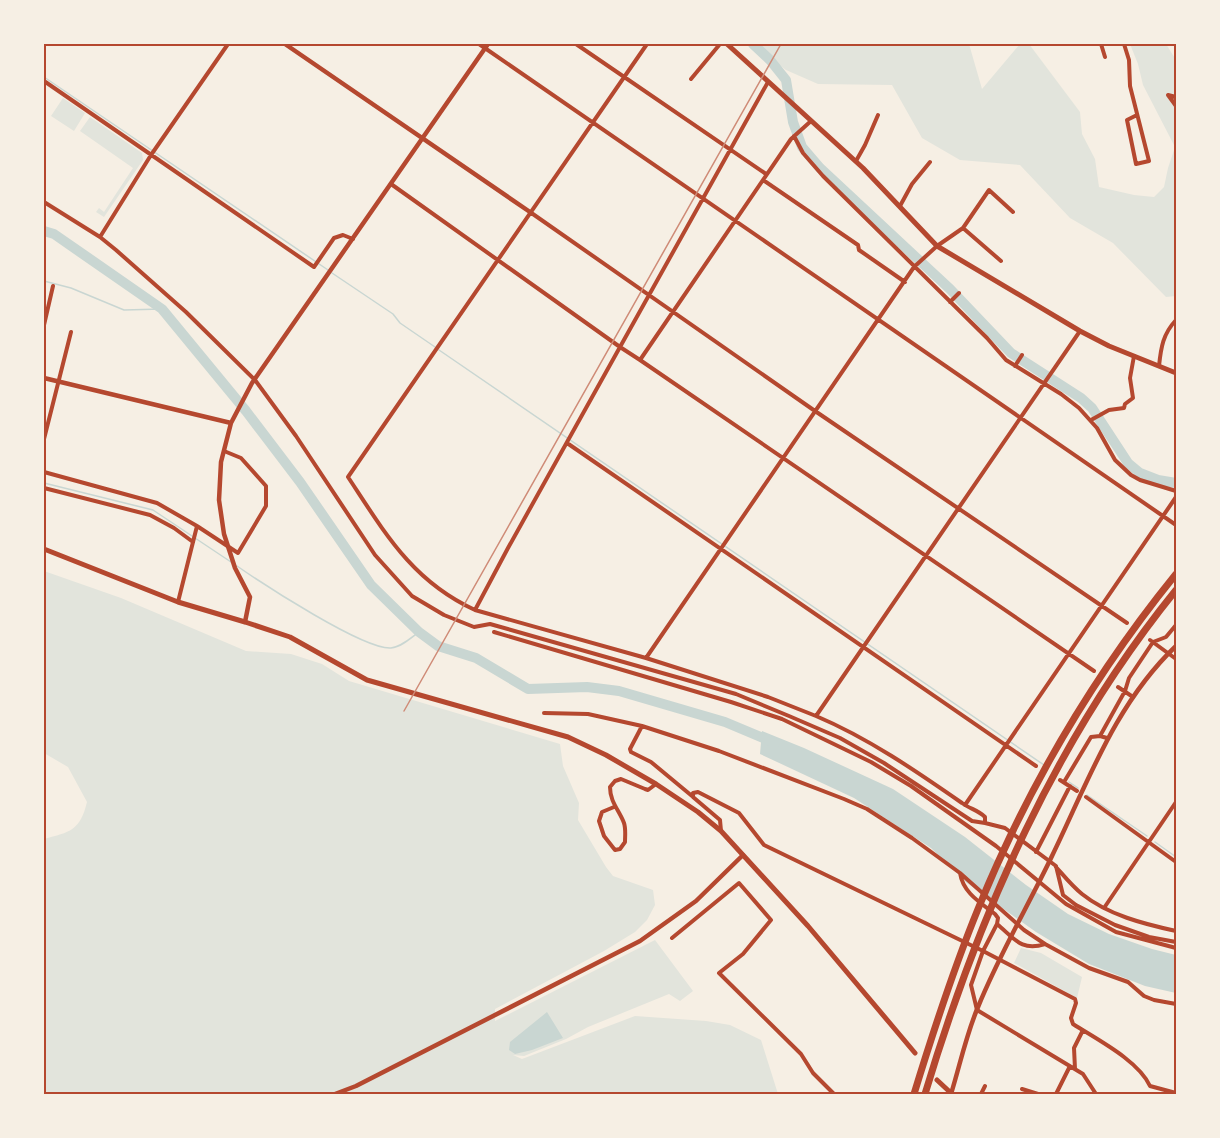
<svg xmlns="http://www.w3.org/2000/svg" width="1220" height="1138" viewBox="0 0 1220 1138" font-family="'DejaVu Sans',sans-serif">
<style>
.green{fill:#e2e4dc}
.water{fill:#c9d6d2}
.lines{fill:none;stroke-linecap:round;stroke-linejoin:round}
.stream{stroke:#c9d6d2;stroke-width:1.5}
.river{stroke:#c9d6d2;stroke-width:10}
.minor{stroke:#b5482f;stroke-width:4}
.tertiary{stroke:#b5482f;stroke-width:4.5}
.secondary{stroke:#b5482f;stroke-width:5}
.motorway{stroke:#b5482f;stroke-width:7}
.rail{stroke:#cf8b77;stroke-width:1.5}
.neatline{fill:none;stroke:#b5482f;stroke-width:2}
</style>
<rect width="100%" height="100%" fill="#f6efe4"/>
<path class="green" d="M752,44H969L982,89L1020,44H1029L1080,112L1082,134L1095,159L1099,187L1134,195L1154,197L1164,187L1168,168L1175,147L1143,85L1138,64L1130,44H1166L1176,60V296L1166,297L1113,243L1070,218L1020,165L960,160L922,138L892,85L818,84L786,70Z
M63,98L85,113L74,131L51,116Z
M90,117L142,153L143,160L104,217L96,212L99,208L104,212L133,168L80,131Z
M44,571L121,598L246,651L291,654L322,664L349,681L560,744L563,766L579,803L578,820L606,867L613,876L653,890L655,905L647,920L635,932L604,951L495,1009V1021L655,940L693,991L680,1001L669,994L588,1027L566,1039L524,1056L513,1055L522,1059L635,1016L706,1021L730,1025L761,1040L778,1094H676L632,1092L623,1094H44V839C70,832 80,831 87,802L68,767L44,753Z
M1021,948L1041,953L1082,977L1077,998L1014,963Z"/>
<path class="water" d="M762,731L804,748L893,789L965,837L1026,885L1068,914L1109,934L1152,949L1176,955V993L1145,986L1089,964L1036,932L967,883L931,848L854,798L760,754Z
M547,1012L563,1038L532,1050L515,1054L509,1050L510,1042Z"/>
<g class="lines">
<path class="stream" d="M44,77L328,270
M332,273L393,314L400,323L435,347
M44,281L71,288L124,310L162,309
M439,350L1044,765
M44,483L153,510L231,562
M237,566C263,584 364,650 391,648C401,647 411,638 419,632
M1069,782L1078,788
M1087,795L1147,836
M1155,842L1176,857"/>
<path class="river" d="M753,44L770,60L786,80L793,122L802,147L820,168L950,289L1011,353L1081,398L1092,408L1128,463L1140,473L1158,480L1176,483
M44,231L54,234L162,309L246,411L300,482L371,585L419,632L438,646L476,658L528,689L587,687L619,691L725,722L775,743"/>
<path class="minor" d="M479,44L1176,525
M576,44L766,174
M647,44L348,477C385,533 412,581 475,610L508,548L620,347L640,360L791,139L811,121
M1101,44L1105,57
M1124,44L1129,60L1130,86L1149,161L1136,164L1127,120L1137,115
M691,79L720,44
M44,81L314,267L334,238L343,235L353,239
M1176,97L1168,95L1176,106
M794,136L803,153L823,176L987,338L1006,360L1061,394L1079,408L1097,428L1115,460L1131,475L1140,480L1176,491
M856,161L865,145L878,115
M763,180L858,245L859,250L905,282
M391,184L620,347L768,82
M44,202L100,237L116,250L186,312L255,380L296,436L375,555L412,596L444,615L474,627L490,624L736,694L789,716L840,738L884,763L972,821L985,823
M900,206L912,184L930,162
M530,212L815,411L1127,623
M963,228L989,190L1013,212
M100,237L151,155L228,44
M950,302L959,293
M44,325L53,286
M1080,331L816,716C868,738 916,771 962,803C970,809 978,810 985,817V823L1005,828L1056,866L1063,895L1076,905L1115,925L1149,937L1176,942
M640,360L1094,671
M1015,366L1022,355
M1159,366C1161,347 1163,334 1176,320
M1091,420L1109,410L1124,408L1125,404L1133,398L1130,378L1134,356
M44,439L71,332
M567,443L1036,766
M44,472L157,503L197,526L238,553L266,506V486L241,458L224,451
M44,488L150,515L174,528L193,542
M178,602L197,526
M475,610L646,658L914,267L937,246L963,228L1001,261
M494,632L731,702L782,719L871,762L911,786L996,846L1066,904L1116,932L1176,948
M1150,640L1176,659
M646,658L768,697L816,716
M1118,687L1133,697
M544,713L588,714L642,726
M1100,736L1125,691L1129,678L1153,642L1166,637L1176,625
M1060,780L1077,791
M1064,782L1091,737L1100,736L1107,738
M692,796L651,762L631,752L630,749L642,726L719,751L844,799L867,809L912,838L960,873
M1086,797L1176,862
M965,805L1176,497
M614,807L602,812L599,821L604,836L615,850L620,849L625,842C625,836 626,829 624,823C619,810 610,802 610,787L615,781L621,779L645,789L648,790L656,784
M721,831L720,820L693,797V793L698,792L739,813L764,845L983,951L971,985L977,1010L1083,1074L1096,1094
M1036,852L1070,786
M1056,867C1064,876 1072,886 1082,894C1108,915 1144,924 1176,931
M1104,908L1176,802
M997,924L998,918L995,914C981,903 963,893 960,873L1024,930L1045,944C1021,952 1014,938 997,924L983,951L1075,999L1076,1003L1071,1018L1073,1024C1096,1039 1138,1060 1150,1086L1176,1093
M672,938L739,883L771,920L743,954L719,973L801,1054L813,1073L834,1094
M1045,944L1089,968L1128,982L1144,996L1154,1000L1176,1004
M1075,1069L1074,1048L1083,1030
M1022,1089L1038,1094
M981,1094L985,1086
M1056,1094L1070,1066"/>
<path class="tertiary" d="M285,44L530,212
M44,378L231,423
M245,622L250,597L235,568L224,534L219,500L221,462L231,423L252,383L488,44
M335,1094L356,1086L640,941L696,901L743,855
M951,1094C960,1065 966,1035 978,1007C999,955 1028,906 1052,856C1088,782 1115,704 1176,646"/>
<path class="secondary" d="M727,44L863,168L937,246L1080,331L1109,346L1176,373
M44,549L178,602L245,622L290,637L367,680L568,737L606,755L656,784L698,812L721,831L808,926L915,1053
M937,1080L952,1094"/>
<path class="motorway" d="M914,1094C933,1032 953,970 978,909C1027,789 1094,675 1176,574
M925,1094C979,914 1056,738 1176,590"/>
<path class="rail" d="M404,711L781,44"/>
</g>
<rect width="1220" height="1138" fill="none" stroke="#f6efe4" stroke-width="90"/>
<rect x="45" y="45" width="1130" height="1048" class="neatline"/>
</svg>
